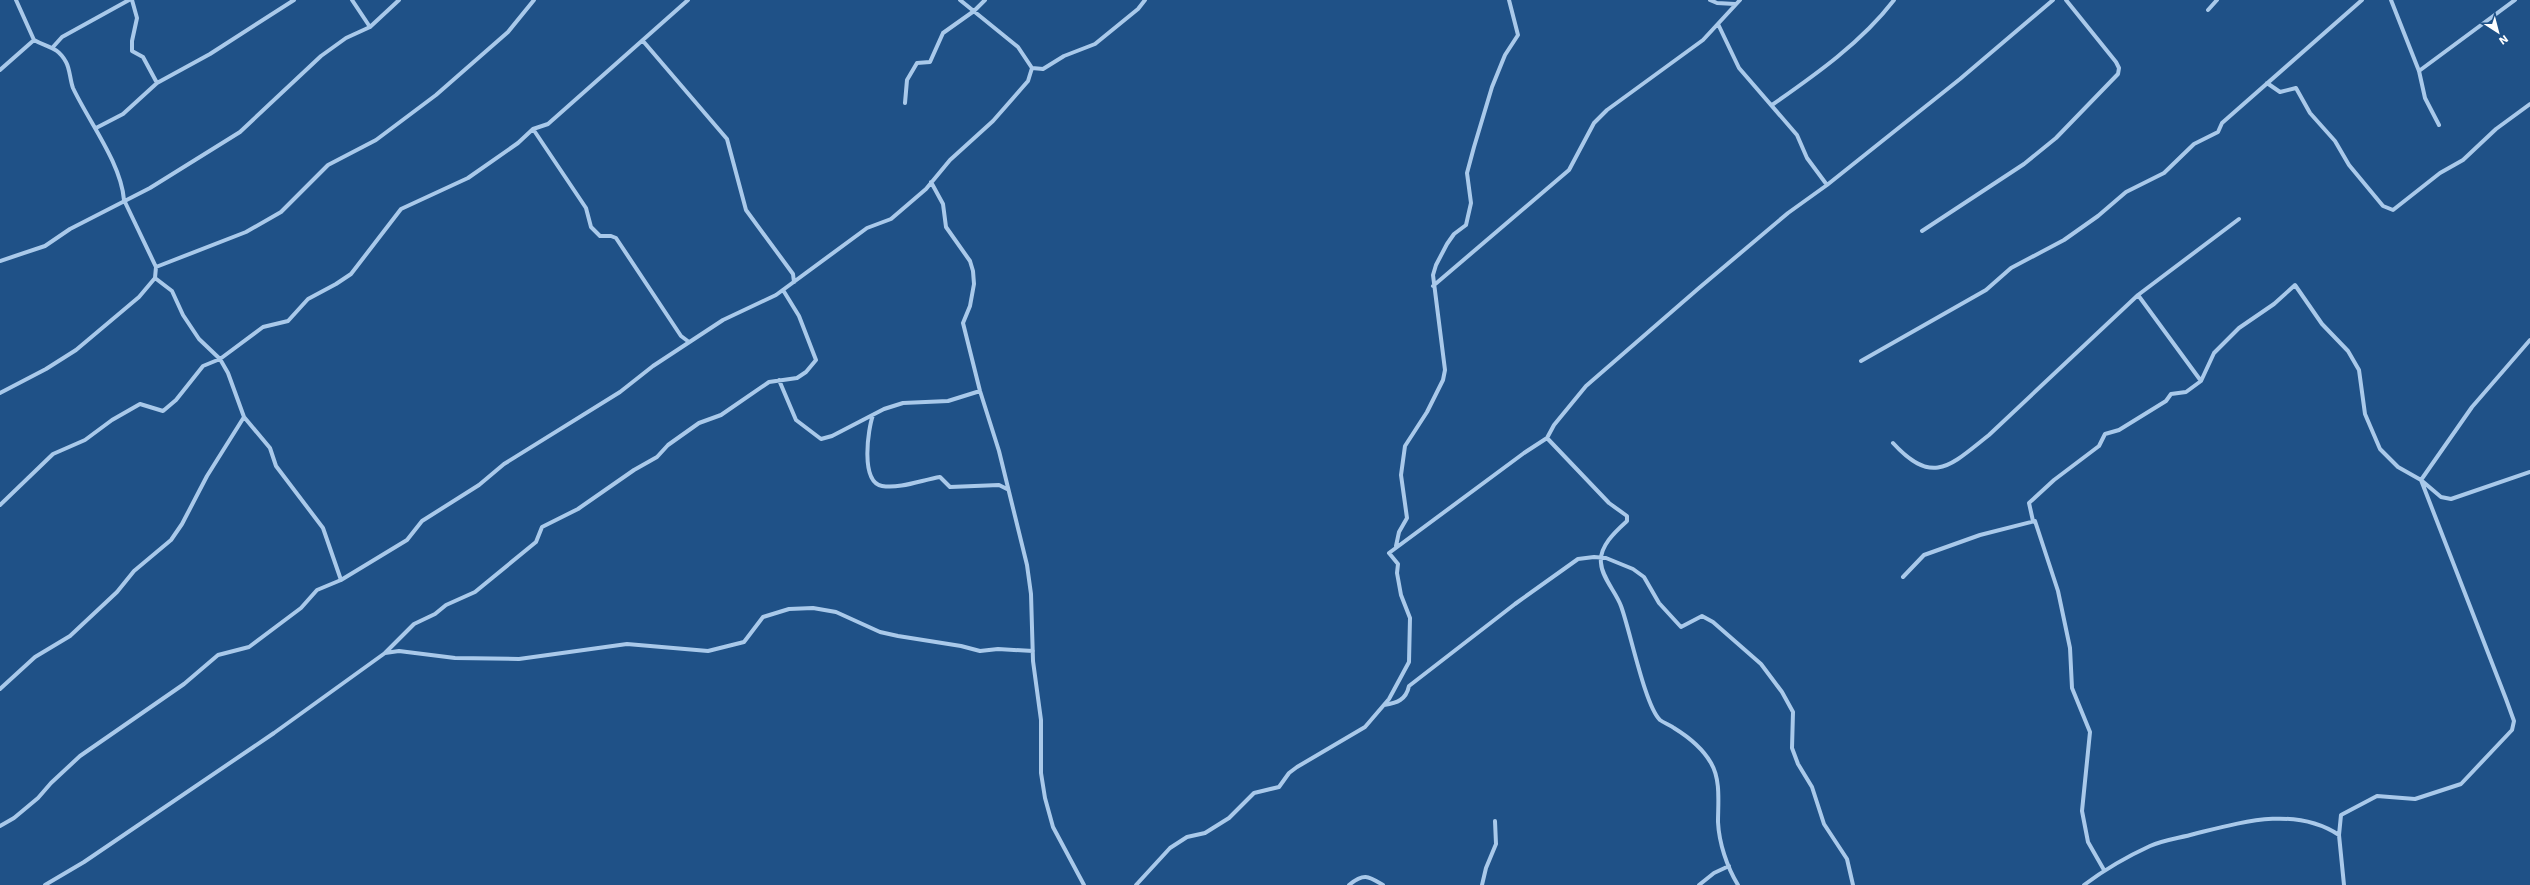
<svg xmlns="http://www.w3.org/2000/svg" width="2530" height="885" viewBox="0 0 2530 885" font-family="'Work Sans',sans-serif">
<style>
.lines{fill:none;stroke-linecap:round;stroke-linejoin:round}
.street{stroke:#a9c9ea;stroke-width:4}
</style>
<rect width="100%" height="100%" fill="#1f5187"/>
<g class="lines">
<path class="street" d="M16,0L34,40
M132,0L137,18L132,41V51L143,57L157,83
M352,0L370,27
M960,0L1018,47L1032,68L1043,69L1064,56L1095,44L1138,9L1145,0
M1710,0L1717,3L1735,4
M2391,0L2419,71L2425,98L2439,125
M2208,10L2217,0
M1718,24L1739,68L1797,135L1807,158L1827,185
M643,41L727,139L746,210L793,274L794,282
M53,47L62,37L129,0
M0,70L34,40C48,48 57,46 66,62C70,69 70,80 73,88C89,122 121,163 124,200L156,267L155,278L172,291L183,315L199,339L220,359L228,373L244,417L270,448L276,466L323,528L341,580
M2419,71L2515,0
M2267,83L2280,92L2296,88L2310,113L2335,141L2349,165L2383,206L2393,210L2440,173L2463,160L2496,129L2530,104
M905,103L907,80L917,63L930,62L943,33L974,11L985,0
M1772,105C1815,75 1862,42 1894,0
M96,128L123,114L157,83L210,54L294,0
M533,129L586,208L591,227L600,236H611L616,238L681,336L689,342
M931,182L943,204L946,227L970,261L973,271L974,284L970,306L963,323L980,391L999,451L1027,565L1031,594L1033,661L1041,720V773L1045,798L1053,827L1084,885
M1922,231L2024,164L2056,138L2118,74L2119,68L2116,62L2066,0
M0,261L45,246L70,229L150,188L240,132L321,56L346,38L370,27L399,0
M156,267L246,232L281,212L328,165L376,140L436,95L508,32L534,0
M1433,286L1569,170L1594,123L1607,110L1703,40L1740,0
M2138,295L2201,381
M1861,361L1986,290L2011,268L2064,240L2098,216L2126,192L2164,173L2194,144L2218,132L2222,123L2362,0
M779,380L796,420L821,439L832,436L884,409L903,403L948,401L980,391
M0,393L46,369L76,350L139,297L155,278
M873,415C868,429 860,482 882,486C900,489 922,480 940,477L950,487L999,485L1007,489
M1547,438L1609,503L1627,516V521C1616,531 1599,546 1601,563C1602,578 1616,592 1621,606C1630,630 1645,706 1660,720C1664,723 1670,725 1674,728C1687,736 1703,749 1711,763C1721,780 1718,803 1718,822C1719,843 1727,867 1738,885
M1893,443C1933,487 1951,465 1989,435L2138,295L2239,219
M0,505L53,454L85,440L112,420L140,404L163,411L176,400L203,366L220,359L263,327L288,321L308,299L336,284L351,274L401,209L468,178L518,143L533,129L548,124L688,0
M2033,521L2029,503L2054,480L2099,446L2105,434L2119,430L2166,401L2171,394L2186,392L2201,381L2214,353L2239,328L2274,304L2295,285L2322,324L2348,351L2359,370L2365,414L2380,449L2398,467L2421,480L2441,497L2451,499L2530,472
M1396,546L1399,532L1407,518L1401,475L1405,446L1427,412L1443,380L1445,370L1433,275L1436,265L1447,244L1454,234L1466,225L1471,203L1467,173L1474,147L1492,87L1505,55L1518,35L1509,0
M1389,553L1524,453L1547,438L1554,425L1586,386L1699,288L1788,213L1827,185L1960,79L2053,0
M1903,577L1924,555L1980,535L2035,521L2058,591L2070,648L2072,688L2090,732L2082,811L2088,842L2104,870
M385,653L414,624L435,614L446,605L475,592L536,542L542,527L578,509L634,470L657,457L668,445L699,423L721,415L769,382L797,378L806,372L816,360L799,316L783,290
M0,689L35,657L70,636L117,592L134,571L171,540L182,524L207,476L244,417
M1384,705C1397,703 1406,700 1409,686L1515,604L1578,559L1594,557L1606,558L1633,569L1644,577L1659,603L1681,627L1702,616L1713,622L1761,664L1782,692L1793,712L1792,748L1798,764L1812,787L1824,824L1847,859L1853,885
M0,826L14,818L38,798L51,783L80,756L184,684L218,655L249,647L301,608L317,590L341,580L407,540L422,521L479,485L504,464L620,392L653,366L723,320L776,295L867,228L891,219L926,189L950,160L993,121L1028,81L1032,68
M2339,835L2344,885
M45,885L84,862L274,733L385,653L399,651L455,658L519,659L627,644L708,651L744,642L763,617L789,609L813,608L836,612L880,632L898,636L961,646L980,651L998,649L1033,651
M1136,885L1170,848L1187,837L1205,833L1229,818L1254,793L1279,787L1289,773L1297,767L1365,727L1389,699L1409,662L1410,618L1401,595L1397,573L1398,564L1389,553
M1349,885C1364,873 1368,876 1383,885
M1482,885L1486,868L1496,844L1495,821
M1699,885L1714,873L1729,866
M2084,885C2104,870 2126,857 2150,846C2163,840 2180,838 2194,834C2242,822 2295,806 2339,835L2341,815L2377,796L2415,799L2461,784L2512,730L2514,721L2506,699L2421,480L2472,407L2530,340"/>
</g>
<g transform="translate(2498 32) rotate(144)" stroke="#1f5187" stroke-width="3" paint-order="stroke">
<path d="M0-3L7 15L0 10L-7 15Z" fill="#ffffff"/>
<text y="-6" font-size="11" font-weight="bold" text-anchor="middle" fill="#ffffff">N</text>
</g>
</svg>
